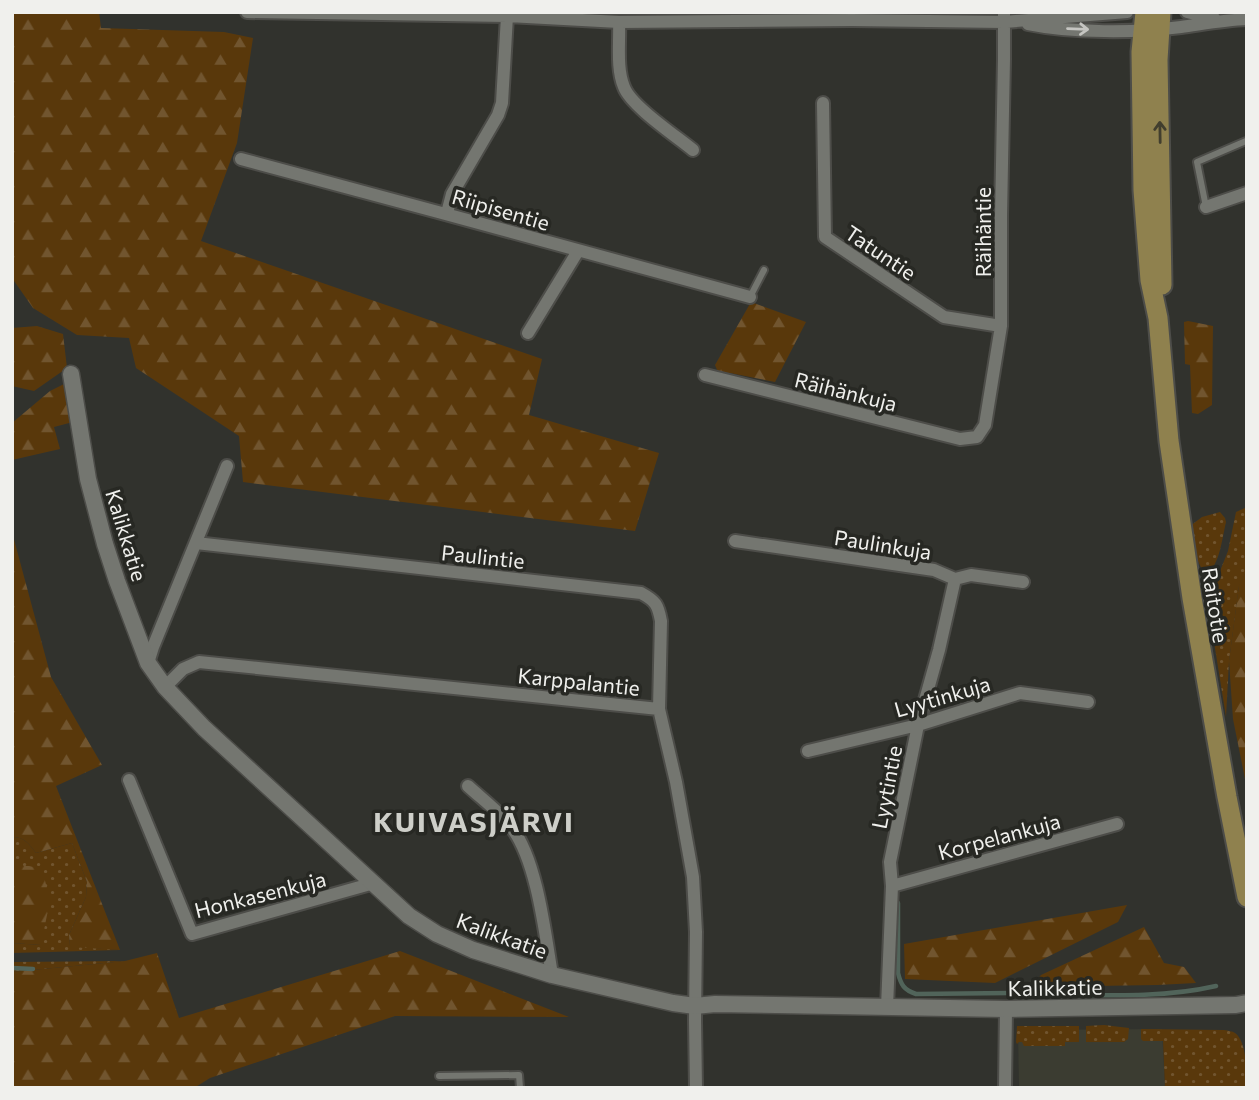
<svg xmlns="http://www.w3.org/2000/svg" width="1259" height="1100" viewBox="0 0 1259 1100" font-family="Commissioner,sans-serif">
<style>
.built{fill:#3b3c31}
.grass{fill:url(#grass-dots)}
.forest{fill:url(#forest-firs)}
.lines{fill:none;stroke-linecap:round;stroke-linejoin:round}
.stream{stroke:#51645a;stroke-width:4.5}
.service-casing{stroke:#4d4d49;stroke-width:10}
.minor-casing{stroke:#4d4d49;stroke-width:16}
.tertiary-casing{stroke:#4d4d49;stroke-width:19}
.primary-casing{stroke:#4d4d49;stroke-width:23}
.service{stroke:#747670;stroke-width:6}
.minor{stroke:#747670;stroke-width:12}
.tertiary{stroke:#747670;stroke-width:16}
.primary{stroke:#8f814e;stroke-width:19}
.oneway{stroke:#c5c5c1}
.oneway2{stroke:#413e2e}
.labels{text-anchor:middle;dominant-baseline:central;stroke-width:7;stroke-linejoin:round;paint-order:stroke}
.street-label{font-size:21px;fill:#f0f0ed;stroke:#272823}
.district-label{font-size:28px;font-weight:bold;letter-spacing:2px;fill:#cecfc9;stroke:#272823}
</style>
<defs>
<pattern id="grass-dots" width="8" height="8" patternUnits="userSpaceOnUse" patternTransform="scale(1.75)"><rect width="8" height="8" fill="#59380b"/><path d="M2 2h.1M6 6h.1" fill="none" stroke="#71552f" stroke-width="1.8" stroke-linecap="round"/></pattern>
<pattern id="forest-firs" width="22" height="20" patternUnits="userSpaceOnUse" patternTransform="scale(1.75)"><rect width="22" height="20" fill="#59380b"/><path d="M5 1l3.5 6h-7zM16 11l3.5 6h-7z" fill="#71552f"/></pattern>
</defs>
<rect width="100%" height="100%" fill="#31322d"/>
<path class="built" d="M1162,1029L1165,1088H1019L1018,1030Z"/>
<path class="grass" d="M1247,507V570L1239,586L1229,661L1226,717L1210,617L1216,615L1212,585L1220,571L1228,551L1236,512Z
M1220,512L1225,518L1226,522C1222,539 1220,563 1207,575L1204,574L1197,559L1190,526L1202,517Z
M12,837C25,837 29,844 36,853L72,843L87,882L86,897L69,935L70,946L120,950L12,953V943L41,945L29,866H12Z
M125,961L12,972V962Z
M1104,1025L1129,1028L1128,1039L1124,1042H1086V1026Z
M1017,1026H1079V1042H1065V1046H1024L1022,1042H1019L1017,1044L1016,1042Z
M1141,1029L1224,1030C1229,1031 1232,1031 1235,1033C1247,1041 1247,1075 1247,1088H1165L1163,1041H1143L1141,1039Z"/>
<path class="forest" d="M12,12H99L101,28L224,32L253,38L237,143L201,241L542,359L529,415L659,453L635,531L243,482L239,436L136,368L129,338L77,335L33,308L12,278Z
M751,302L806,322L775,382L730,373L718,372L715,365Z
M1188,321L1213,326L1212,405L1198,414L1192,413L1190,365L1185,364L1184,322Z
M37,326L63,334L67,368L34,391L12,386V328Z
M64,384L67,385L73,422L54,427L60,449L12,460V423L50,391Z
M12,532L51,677L102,765L56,786L120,950L70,947L69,935L86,897L87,882L72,843L36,853C29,844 25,837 12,837Z
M1247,570V789L1233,719L1229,661L1239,585Z
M12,866H29L42,869L50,900L41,945L12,943Z
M1127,905L1118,922L995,983L905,979L904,944Z
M1144,927L1164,963L1184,967L1196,983L1157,985L1031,987L1041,975Z
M400,951L569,1017L395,1016L210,1078L194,1088H12V972L125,961L157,953L179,1018Z"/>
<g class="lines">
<path class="stream" d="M898,903V973C901,985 904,990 916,994L1010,993
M12,968L33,969
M1029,994C1091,994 1155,1000 1216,986"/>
<g class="service-casing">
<path id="service" d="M1206,207L1197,162L1246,141
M750,297L764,270
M439,1076L519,1075L520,1088"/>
</g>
<g class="minor-casing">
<path id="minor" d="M247,12L507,16L619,22L852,20L1004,22L1127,12
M1187,12L1215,19
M619,22C620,42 616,68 624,87C631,106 676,136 693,150
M1028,24C1072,33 1136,33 1181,27C1203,24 1224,20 1247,19
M823,103L825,237L944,317L1001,326
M241,159C411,204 580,251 750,297
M1206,207L1247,193
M447,213L452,194L498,115L502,103L507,16
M528,333L578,251
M705,375L960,439L977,437L985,425L1001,326V216L1004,59V12
M735,541L934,570L955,579L971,575L1023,582
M196,543L641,593C656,601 658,605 661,621L659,709
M148,663L153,647L227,466
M165,687L183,669L199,662L659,709L676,782L693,877L696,932L695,1020L696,1088
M808,751L918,725L1020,693L1088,702
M129,780L192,934L374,883
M468,786C482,799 501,813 512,828C537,861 545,933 552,975
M892,886L1117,824
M887,1007L892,886L890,862L918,725L939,650L955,579
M1005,1088L1006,1009"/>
</g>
<g class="tertiary-casing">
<path id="tertiary" d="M71,374L88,479L105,544L117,581L148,663L165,687L204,728L409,916L437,934L473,950L552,975L673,1003L695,1006L715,1004L1006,1009L1236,1005L1247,1003"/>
</g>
<g class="primary-casing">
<path id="primary" d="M1145,12L1141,52L1143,190L1150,280L1158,318L1169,441L1192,598L1227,797L1247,897
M1161,12L1158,60L1162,285"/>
</g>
<use href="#service" class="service"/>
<use href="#minor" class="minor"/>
<use href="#tertiary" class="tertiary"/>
<use href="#primary" class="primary"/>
</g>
<defs><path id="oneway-shaft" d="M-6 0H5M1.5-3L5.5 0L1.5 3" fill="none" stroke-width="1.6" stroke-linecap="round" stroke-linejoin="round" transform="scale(1.75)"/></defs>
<use class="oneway" href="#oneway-shaft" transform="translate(1078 29) rotate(2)"/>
<use class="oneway2" href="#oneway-shaft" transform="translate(1160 132) rotate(-91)"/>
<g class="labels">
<g class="street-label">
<text transform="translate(501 209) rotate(16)">Riipisentie</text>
<text transform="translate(982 232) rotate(-90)">Räihäntie</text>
<text transform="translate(881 252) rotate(34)">Tatuntie</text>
<text transform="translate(846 391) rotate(14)">Räihänkuja</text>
<text transform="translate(127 535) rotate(73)">Kalikkatie</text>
<text transform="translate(883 544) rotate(9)">Paulinkuja</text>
<text transform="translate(483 556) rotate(6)">Paulintie</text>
<text transform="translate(1216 605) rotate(81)">Raitotie</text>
<text transform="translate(579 681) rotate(6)">Karppalantie</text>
<text transform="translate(942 696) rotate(-16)">Lyytinkuja</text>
<text transform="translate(886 787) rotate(-79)">Lyytintie</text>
<text transform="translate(999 836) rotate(-15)">Korpelankuja</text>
<text transform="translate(260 894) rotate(-14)">Honkasenkuja</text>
<text transform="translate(502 935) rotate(20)">Kalikkatie</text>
<text transform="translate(1055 987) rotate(-1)">Kalikkatie</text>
</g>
<g class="district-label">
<text x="474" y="821">KUIVASJÄRVI</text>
</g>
</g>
<rect width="1259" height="1100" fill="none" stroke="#f0f0ed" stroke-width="28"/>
</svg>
